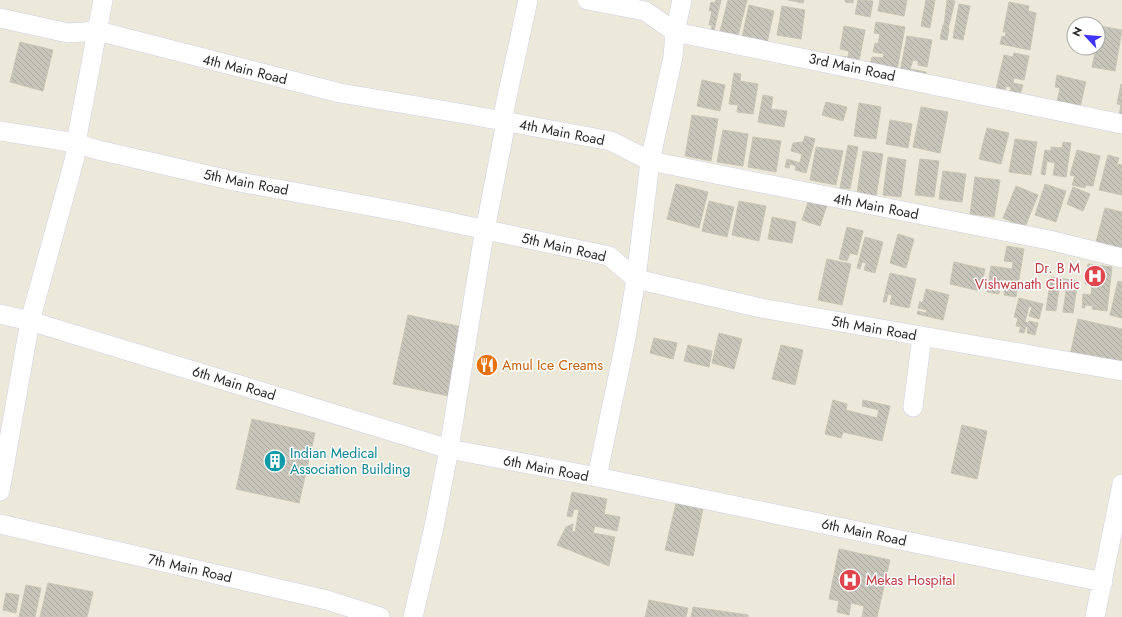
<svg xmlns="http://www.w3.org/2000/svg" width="1122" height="617" viewBox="0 0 1122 617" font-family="Jost,sans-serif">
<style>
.building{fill:url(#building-back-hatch);stroke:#c8c5b4}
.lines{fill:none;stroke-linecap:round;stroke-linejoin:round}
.street-casing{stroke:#d0cfe3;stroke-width:20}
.street{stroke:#fff;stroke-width:19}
.labels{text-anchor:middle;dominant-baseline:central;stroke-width:3;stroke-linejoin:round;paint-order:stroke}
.street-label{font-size:14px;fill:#292929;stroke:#fff}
.health-label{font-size:14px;fill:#be3a42;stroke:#fff;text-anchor:end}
.food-label{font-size:14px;fill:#c56008;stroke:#fff;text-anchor:start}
.culture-label{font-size:14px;fill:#0d838f;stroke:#fff;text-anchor:start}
</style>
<defs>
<pattern id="building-back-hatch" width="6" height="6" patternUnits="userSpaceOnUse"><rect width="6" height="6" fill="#c7c5ba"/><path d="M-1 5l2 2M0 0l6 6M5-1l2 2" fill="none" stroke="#aba9a0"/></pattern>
</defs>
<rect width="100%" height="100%" fill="#ece9da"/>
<path class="building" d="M716,0H721L714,31L711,30L712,25H709L712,11H709L711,2L715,3Z
M728,0H747L738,36L720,31Z
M788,0H804L803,3Z
M845,0H853V3L845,2Z
M858,0L873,1L870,17L855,14Z
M880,0H907L904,16L878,11Z
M926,0H935L930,28L921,26Z
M947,0L955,1L948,29H949L947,40L940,39L943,25H944Z
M1009,2L1029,6L1028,11L1036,13L1030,50L1000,44L1002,36L1005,37L1006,32H1003Z
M959,4L970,6L963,40L953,38Z
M749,5L774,11L766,47L741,42Z
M782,6L805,10L801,39L777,35Z
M876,22L905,27L897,70L870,65L872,57L883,58L884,54L873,52L875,43L878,44L880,34L874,33Z
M844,26L865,30L858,66L838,62L839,56L848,57L849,51L840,49Z
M1100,26L1122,30L1115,71L1092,67L1096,48H1098Z
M907,36L932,40L927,67L918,65V61L913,60L910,69L926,72V77L900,72Z
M20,42L53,50L43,91L10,82Z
M1014,53L1029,56L1024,80L1014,78L1013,83L1023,85L1020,95L1010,92L1011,87L1006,86L1005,91L996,89L1004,55L1013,57Z
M734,73L741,74L740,81L758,84L753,114L737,112L738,105L729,104Z
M1057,75L1086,82L1079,111L1056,106L1060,88L1055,87Z
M702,80L725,85L720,111L697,106Z
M1121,84L1122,85V116H1119L1121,105L1117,104Z
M763,95L773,97L771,109L787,111L784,127L758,122Z
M826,102L847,107L843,121L822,115Z
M859,103L881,107L876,139L854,136Z
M921,107L948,112L940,153L913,147Z
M692,115L718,119L711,161L685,156Z
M890,120L912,124L908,148L886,144Z
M987,128L1009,133L1001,164L979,159Z
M723,130L748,134L743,166L717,162Z
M805,136L815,139L806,173L795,170L796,166L790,164L789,168L785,167L787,159L800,163L802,154L791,151L793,143L803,142Z
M753,137L781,141L776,172L748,167Z
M1015,139L1037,142L1031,175L1009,172Z
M1063,142L1071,143L1066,177L1053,175L1055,163L1047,161L1045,175L1041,174L1045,150L1051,151V147L1062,148Z
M848,145L858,147L850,189L840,188Z
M816,147L843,151L836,185L810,180Z
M1077,150L1100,156L1093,186L1086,185L1085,188L1072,185L1075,176L1070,175Z
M863,151L883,154L876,196L857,194Z
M1108,155L1119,158L1117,164L1122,165V195L1099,190Z
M888,157L906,160L901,197L883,195Z
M920,159L939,161L934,197L915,195Z
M943,171L966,174L962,202L939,199Z
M975,177L1000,180L994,217L970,214Z
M676,184L708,192L699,228L667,219Z
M1045,184L1066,191L1056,222L1035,215Z
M1016,186L1038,195L1025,227L1003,218Z
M1073,187L1090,194L1083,211L1067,204Z
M809,199L827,205L820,226L802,220Z
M709,201L734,207L727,237L702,231Z
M739,201L766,206L759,241L732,235Z
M1105,208L1122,212V249L1096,242Z
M772,217L796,222L792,243L768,239Z
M847,227L863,231L857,255L850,253L847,261L839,259Z
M898,234L914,239L906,268L890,263Z
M865,237L883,242L875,273L864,270L866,263L862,262L860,269L857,268Z
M1007,246L1024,249L1016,297L1004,295L1005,286H1000L999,294L987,292L991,266L1012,269L1013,262L1004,261Z
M827,259L851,264L842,305L818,300Z
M954,262L985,269L980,291L950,284Z
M1088,264L1112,267L1107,311L1092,309L1093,306L1085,305V308H1082L1083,294L1091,295L1092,285L1085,284Z
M890,273L916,279L909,308L890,304L892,295L888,294L886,302H883Z
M1051,277L1078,281L1073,313L1063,312L1066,291L1059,289L1056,311L1046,310Z
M1118,281L1122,282V318L1110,315Z
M926,289L949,295L943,320L917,314L918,311L926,313L927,310L918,308L920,301L921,303L923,301Z
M1019,298L1043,304L1039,319L1029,316L1032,307L1029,306L1025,322L1028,323L1029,321L1038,323L1035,335L1027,333L1028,327L1026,326L1024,333L1019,332L1021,327L1016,326L1018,318L1014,317Z
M408,315L462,327L448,396L393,384Z
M1078,319L1122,329V367L1070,355Z
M719,333L742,339L734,369L712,363Z
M654,338L677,343L673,359L650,353Z
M688,345L712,351L709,367L684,361Z
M781,345L803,350L795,385L772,379Z
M833,400L847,404L846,410L877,418L879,410L862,406L863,400L890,406L882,441L843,432L841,438L825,434Z
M252,419L315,433L299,503L236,489Z
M962,425L987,431L977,479L951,473Z
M572,492L607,499L604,514L620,517L617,531L595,526L593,533L615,537L609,566L557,545L566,527L573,524L572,531L575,532L579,510L574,509L572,517L567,516Z
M676,503L703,509L693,556L665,550Z
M839,549L890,560L877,617H862L864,606L851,603L849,615L837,612L839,601L829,599Z
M48,583L93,592L87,617H40Z
M26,585L41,588L35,617H19Z
M6,593L19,595L16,613L3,610Z
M649,600L688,608L686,617H645Z
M693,607L748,615V617H691Z"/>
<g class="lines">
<g class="street-casing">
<path id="street" d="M587,0L645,11L675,32L1122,124
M0,18L68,33L98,31L340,93L465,114L611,141L650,161L1049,240L1122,258
M0,131L76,143L98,150L234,181L407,213L609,256L636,279L761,308L1122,371
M0,314L30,321L449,449L597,477L1103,582
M913,407L922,336
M597,477L626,338L636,279L650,161L673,57L675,32L682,0
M0,491L30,321L75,157L76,143L103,0
M0,524L327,600L380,617
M413,617L434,527L449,449L482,246L506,122L502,120L528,0
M1095,617L1122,484"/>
</g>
<use href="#street" class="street"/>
</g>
<defs>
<g id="hospital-disc" transform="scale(1.15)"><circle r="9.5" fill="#e0444e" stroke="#fff"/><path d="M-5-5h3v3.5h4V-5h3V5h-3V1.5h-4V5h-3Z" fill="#fff"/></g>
<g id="restaurant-disc" transform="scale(1.15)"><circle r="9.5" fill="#e8710a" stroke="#fff"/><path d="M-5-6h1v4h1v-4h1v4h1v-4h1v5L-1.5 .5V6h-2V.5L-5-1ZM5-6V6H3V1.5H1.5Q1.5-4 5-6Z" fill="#fff"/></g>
<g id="building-disc" transform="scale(1.15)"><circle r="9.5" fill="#0f9aa8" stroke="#fff"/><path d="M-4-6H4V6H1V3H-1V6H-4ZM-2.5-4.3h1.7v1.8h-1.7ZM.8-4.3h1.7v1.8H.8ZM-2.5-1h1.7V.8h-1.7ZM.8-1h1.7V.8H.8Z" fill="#fff"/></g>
</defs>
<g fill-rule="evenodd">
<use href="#hospital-disc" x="1095" y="276"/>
<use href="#restaurant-disc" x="487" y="365"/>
<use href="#building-disc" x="275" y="461"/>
<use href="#hospital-disc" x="850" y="580"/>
</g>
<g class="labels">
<g class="street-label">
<text transform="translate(852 67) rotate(12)">3rd Main Road</text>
<text transform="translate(245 69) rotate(14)">4th Main Road</text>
<text transform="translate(562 132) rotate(11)">4th Main Road</text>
<text transform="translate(246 182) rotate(11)">5th Main Road</text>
<text transform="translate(876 206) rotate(11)">4th Main Road</text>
<text transform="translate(564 247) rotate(13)">5th Main Road</text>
<text transform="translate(874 328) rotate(10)">5th Main Road</text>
<text transform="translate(234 383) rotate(17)">6th Main Road</text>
<text transform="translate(546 468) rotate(11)">6th Main Road</text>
<text transform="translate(864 532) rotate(12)">6th Main Road</text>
<text transform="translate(190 568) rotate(13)">7th Main Road</text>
</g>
<g class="health-label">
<text x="1080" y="268">Dr. B M<tspan x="1080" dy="16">Vishwanath Clinic</tspan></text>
<text x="866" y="580" text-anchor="start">Mekas Hospital</text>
</g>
<g class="food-label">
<text x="502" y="365">Amul Ice Creams</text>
</g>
<g class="culture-label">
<text x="290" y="453">Indian Medical<tspan x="290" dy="16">Association Building</tspan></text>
</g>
</g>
<g transform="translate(1086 36) rotate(296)"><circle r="19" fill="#ffffff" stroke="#a9a9a9"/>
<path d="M0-3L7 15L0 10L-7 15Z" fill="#4134ff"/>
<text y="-6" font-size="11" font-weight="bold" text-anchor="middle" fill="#292929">N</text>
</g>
</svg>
